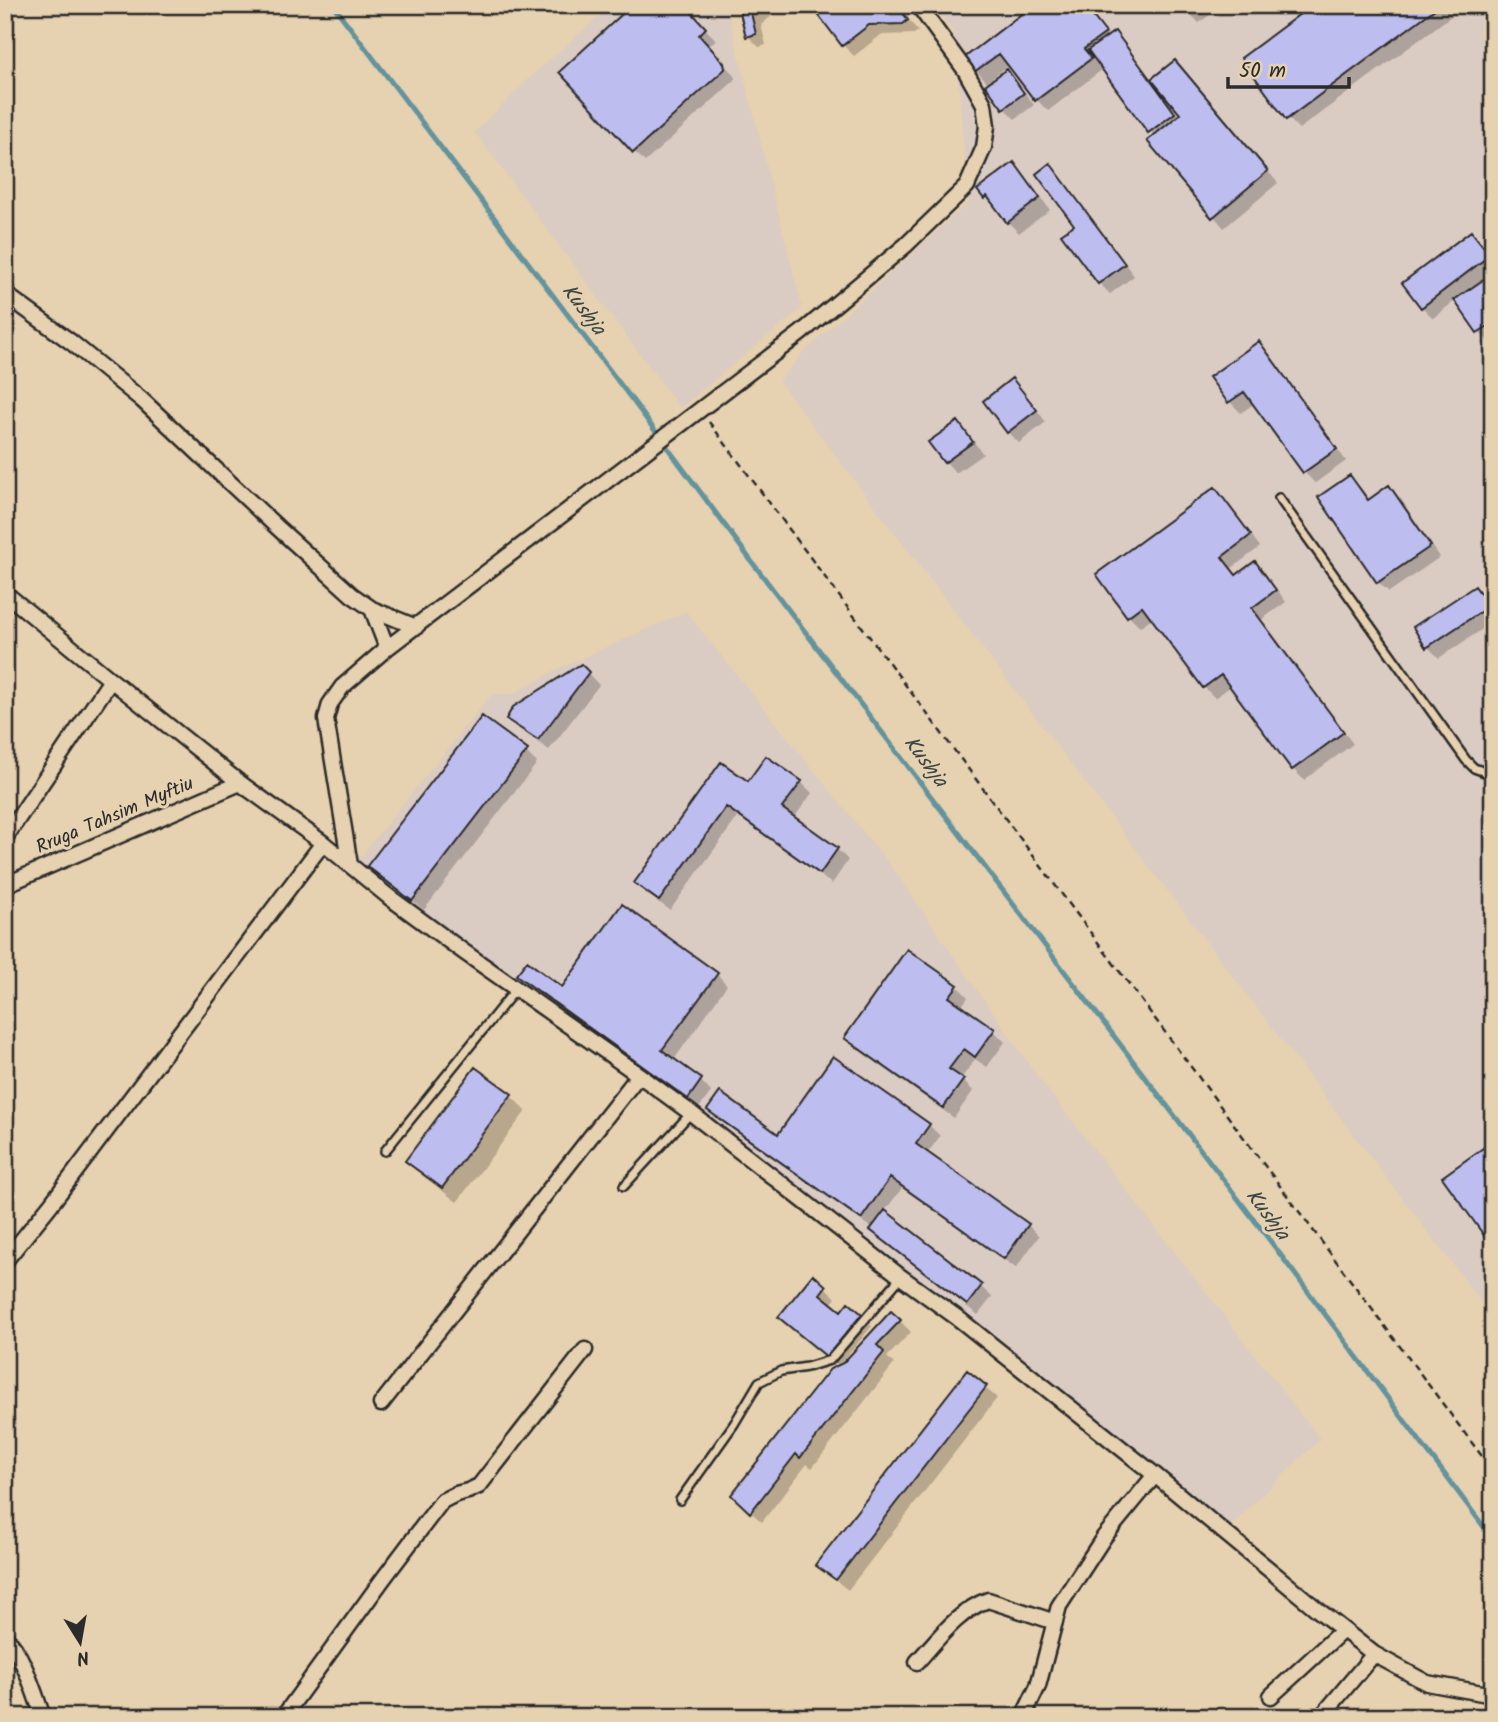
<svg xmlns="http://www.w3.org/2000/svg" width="1498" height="1722" viewBox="0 0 1498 1722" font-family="Kalam,sans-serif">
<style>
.built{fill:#dacbc3}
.shadow{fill:#0003;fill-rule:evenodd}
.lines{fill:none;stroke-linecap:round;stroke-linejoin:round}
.stream{stroke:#64939c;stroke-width:5}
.building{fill:#bebdef;stroke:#2b2b2b;stroke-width:2}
.service-casing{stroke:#2b2b2b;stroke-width:12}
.minor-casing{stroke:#2b2b2b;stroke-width:19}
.path{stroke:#2b2b2b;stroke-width:2.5;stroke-dasharray:7 5;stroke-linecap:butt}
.service{stroke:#e6d1b0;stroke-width:7}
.minor{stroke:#e6d1b0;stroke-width:14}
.labels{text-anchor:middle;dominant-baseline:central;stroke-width:6;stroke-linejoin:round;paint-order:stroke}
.street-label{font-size:19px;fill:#2b2b2b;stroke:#e6d1b0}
.water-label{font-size:21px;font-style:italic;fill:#394547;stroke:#e6d1b0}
</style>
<rect width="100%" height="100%" fill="#e6d1b0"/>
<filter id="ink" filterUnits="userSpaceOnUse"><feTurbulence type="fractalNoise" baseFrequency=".0143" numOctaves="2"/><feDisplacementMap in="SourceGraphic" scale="14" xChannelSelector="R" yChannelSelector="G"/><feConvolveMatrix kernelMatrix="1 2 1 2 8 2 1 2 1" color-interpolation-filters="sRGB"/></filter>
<g filter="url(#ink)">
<path class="built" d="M613,5H726L802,308L680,408L475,132L539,69Z
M934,5H1493V1317L779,381L804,352L969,202L954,33Z
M686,612L893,869L1039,1079L1320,1439L1230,1526L945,1306L381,887L358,860L492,694H513L560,668Z"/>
<path class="shadow" d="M683,5L716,40L708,47L735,76V80L645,162L634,151Z
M740,5H784L761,25L766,45L759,47L748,36Z
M796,5H807L801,10Z
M813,5H897L918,31L914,34L881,35L854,56L843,45Z
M1036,5H1085L1109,37L1115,33L1126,44L1152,81L1175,62L1278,183L1224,228L1150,141L1155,137L1103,69L1048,111L1037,100L1009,65L993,77L995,80L1007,71L1017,82L1034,105L1015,119L1004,108L989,84L966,59ZM1172,101L1182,114L1179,117L1170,103Z
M1182,5H1223L1199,23Z
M1315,5H1466L1299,129L1288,118Z
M1014,165L1025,176L1050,210L1019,233L1008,222L998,208L996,209L979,190Z
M1050,166L1061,177L1134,276L1110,294L1099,283Z
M1471,233L1493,258V341L1490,343L1479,332L1456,300L1433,318L1422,307Z
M1259,343L1270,354L1346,461L1315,483L1304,472L1255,403L1241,413L1230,402L1212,377Z
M1012,381L1023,392L1046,422L1019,443L1008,432Z
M957,423L968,434L983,454L956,473L946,462L931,442Z
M1350,477L1361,488L1370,500L1389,487L1400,498L1440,557L1389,592L1378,582Z
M1215,489L1226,500L1260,547L1232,568L1238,576L1255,563L1266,574L1286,602L1261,620L1353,744L1304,780L1293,769L1231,686L1215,698L1204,687L1153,617L1140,627L1129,616L1098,575Z
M1475,588L1486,599L1493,609V622L1439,658L1428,647Z
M581,666L599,685L549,750L519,729L508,718Z
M526,752L537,763L424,910L380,877L369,866Z
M801,782L812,793L794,818L837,849L848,860L832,884L738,817L670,910L647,894L636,883L748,784Z
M717,974L727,985L673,1061L701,1081L711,1092L699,1108L529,986L519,975L563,989Z
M957,986L968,997L961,1007L994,1031L1005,1042L987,1067L975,1059L961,1079L973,1091L954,1118L857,1049L846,1038Z
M476,1069L511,1096L526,1111L457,1202L422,1175L407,1160Z
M709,1110L779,1136L929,1125L940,1136L927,1154L1028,1225L1039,1236L1016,1268L902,1188L884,1212L981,1287L992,1297L978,1315L883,1241L873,1229L720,1121Z
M825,1287L836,1298L830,1305L841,1314L848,1305L872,1326L843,1361L846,1363L900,1321L911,1332L887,1357L894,1364L812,1468L807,1464L762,1522L744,1506L840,1367L791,1328L780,1317Z
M967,1373L997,1398L848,1590L829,1575L818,1565Z"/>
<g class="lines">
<path class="stream" d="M333,5L636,405L752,562L1268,1238L1493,1539"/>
</g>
<path class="building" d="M632,5H685L706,28L699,35L724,63L725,69L633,153L559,72Z
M738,5H760L751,13L756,34L746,37Z
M811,5H897L908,20L903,24L869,25L842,46Z
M1033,5H1084L1106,33L1084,49L1092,58L1035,101L999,54L974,72L964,58Z
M1312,5H1440L1286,120L1241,58Z
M1115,31L1175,113L1148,133L1088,50Z
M1175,60L1268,171L1212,218L1147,141L1180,114L1151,79Z
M1007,69L1024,93L1003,109L985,85Z
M1014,162L1040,198L1007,223L987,196L984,199L977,190Z
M1050,163L1125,264L1098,284L1061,234L1074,225L1036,174Z
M1471,231L1490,255L1421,308L1402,283Z
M1493,273V323L1477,333L1454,300Z
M1259,341L1337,449L1303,473L1244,392L1228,403L1209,377Z
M1012,378L1037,410L1007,433L983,401Z
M958,421L973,442L944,463L928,442Z
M1350,475L1368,500L1389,485L1431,546L1377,583L1318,497Z
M1215,487L1251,535L1222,557L1236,575L1255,561L1276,590L1252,608L1344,732L1292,770L1221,675L1203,688L1142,606L1127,617L1096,574Z
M1475,586L1489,606L1426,648L1413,627Z
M581,664L589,672L538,740L506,719L513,707Z
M482,716L528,750L412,901L367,866Z
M766,756L802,781L782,808L838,848L820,874L726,807L659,901L634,883L721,762L748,781Z
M622,904L718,973L662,1050L702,1079L688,1099L516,975L527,961L562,987Z
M907,949L958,985L949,997L995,1029L975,1057L964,1049L949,1069L964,1079L943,1108L844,1038Z
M833,1056L930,1124L916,1144L1029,1224L1004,1259L890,1178L861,1219L707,1110L720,1092L778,1134Z
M475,1067L512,1094L442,1188L405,1161Z
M1493,1141V1248L1442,1177Z
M885,1210L982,1285L967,1305L870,1230Z
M813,1274L826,1286L820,1294L841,1311L848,1302L862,1314L827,1357L778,1317Z
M891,1311L901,1320L877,1345L884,1352L800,1458L796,1454L750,1513L731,1495L830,1369L843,1363Z
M967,1370L987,1386L836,1580L815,1565Z"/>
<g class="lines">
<g class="service-casing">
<path id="service" d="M1279,498L1466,760L1474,768L1493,775
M385,1151L516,989
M624,1186L691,1113
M680,1500L734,1424L759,1382L781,1371L807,1367L830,1360L901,1277"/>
</g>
<g class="minor-casing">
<path id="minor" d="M5,294L71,342L142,400L278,528L352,595L372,609L387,648
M5,593L111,680L240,783L323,843L389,897L464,952L639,1075L691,1113L901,1277L959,1319L1155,1475L1318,1610L1374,1654L1427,1683L1493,1695
M372,609L416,627
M5,838L111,680
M350,865L326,719L330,704L342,687L387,648L801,333L906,245L967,186L984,147L987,126L984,104L965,70L918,5
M5,885L240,783
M5,1261L51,1204L323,843
M381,1404L639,1075
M5,1637C22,1651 35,1695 43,1717
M917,1662C937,1640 959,1610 988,1600L1055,1622
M1271,1696L1343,1630
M283,1717L383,1579L442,1501L456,1494L468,1491L479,1486L585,1350
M1023,1717L1038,1686L1059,1606L1104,1537L1155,1475
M1321,1717L1374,1654"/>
</g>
<path class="path" d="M709,422L1493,1471"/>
<use href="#service" class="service"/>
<use href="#minor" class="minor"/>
</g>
</g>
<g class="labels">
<g class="street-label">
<text transform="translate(115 816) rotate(-23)">Rruga Tahsim Myftiu</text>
</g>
<g class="water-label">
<text transform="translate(583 310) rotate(53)">Kushja</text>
<text transform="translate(925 762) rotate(53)">Kushja</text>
<text transform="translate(1267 1215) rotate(53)">Kushja</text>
</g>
</g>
<rect width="1498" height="1722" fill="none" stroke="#e6d1b0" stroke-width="28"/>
<rect x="14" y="14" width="1470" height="1694" fill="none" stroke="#2b2b2b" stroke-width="2.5" filter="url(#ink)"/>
<g transform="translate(80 1642) rotate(169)" stroke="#e6d1b0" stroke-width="5" paint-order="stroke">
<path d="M0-5L12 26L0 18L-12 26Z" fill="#2b2b2b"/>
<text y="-10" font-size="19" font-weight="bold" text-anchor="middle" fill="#2b2b2b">N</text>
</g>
<path d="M1228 77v10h121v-10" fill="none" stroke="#2b2b2b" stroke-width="3.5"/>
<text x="1239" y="77" font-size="21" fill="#2b2b2b" stroke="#e6d1b0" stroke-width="5" paint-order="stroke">50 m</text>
</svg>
